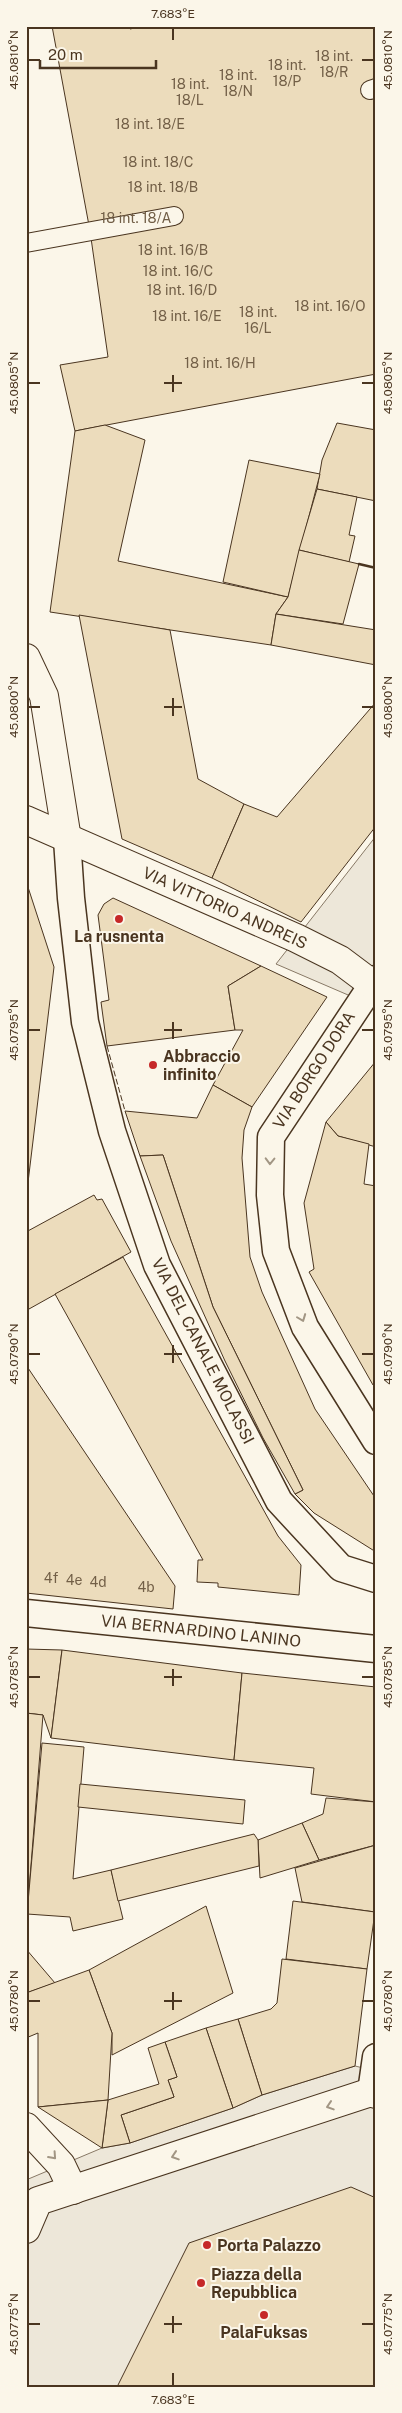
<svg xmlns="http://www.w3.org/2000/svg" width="402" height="2413" font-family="'Public Sans',sans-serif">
<rect width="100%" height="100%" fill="#fbf6e9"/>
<g fill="#ede7d9" stroke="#887966">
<path d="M376,836V1007L276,964Z"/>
<path d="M355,2066L376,2071V2387H26V2180L102,2148L130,2143L233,2108L262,2095Z"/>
</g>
<g fill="#ecdcbc" stroke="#4a3520">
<path d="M52,26H129L130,29L144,26H376V374L75,431L60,365L108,357L90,231Z"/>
<path d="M337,423L376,430V501L317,489L322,460Z"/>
<path d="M105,425L145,440L118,561L288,597L276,614L271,645L50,612L75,431Z"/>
<path d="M249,460L320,474L288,597L223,582Z"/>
<path d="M317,489L357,497L349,535L355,536L349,562L299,550Z"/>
<path d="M299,550L359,564L343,624L276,614L288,597Z"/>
<path d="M276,614L376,630V665L271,645Z"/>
<path d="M79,615L170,630L198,779L244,804L212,878L122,839Z"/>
<path d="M376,702V826L301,922L212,878L244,804L277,817Z"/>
<path d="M26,881L54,967L26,1199Z"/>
<path d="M113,898L261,966L228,986L235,1030L107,1046L101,1002L109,1000L98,915L104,904Z"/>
<path d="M261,966L327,997L252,1107L213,1085L243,1030H235L228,986Z"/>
<path d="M376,1061V1147L338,1136L326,1122Z"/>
<path d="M213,1085L252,1107L244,1130L242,1158L250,1257L262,1292L315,1409L376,1499V1552L314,1513L295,1494L303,1490L213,1307L163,1155L140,1156L125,1111L197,1118Z"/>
<path d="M326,1122L338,1136L369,1144L364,1184L376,1186V1385H373L309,1272L314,1269L304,1203Z"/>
<path d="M163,1155L213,1307L303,1490L295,1494L263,1438L225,1361L171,1241L140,1156Z"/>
<path d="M94,1195L97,1200L102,1199L131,1252L29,1309L26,1304V1232Z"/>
<path d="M123,1257L278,1536L301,1565L299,1595L218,1587V1583L197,1582L198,1560H203L55,1294Z"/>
<path d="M26,1365L175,1586L173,1609L26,1593Z"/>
<path d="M26,1649L62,1650L51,1738L43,1715L26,1713Z"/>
<path d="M62,1650L242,1673L234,1760L51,1738Z"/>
<path d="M242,1673L376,1687V1802L311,1794L314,1768L234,1760Z"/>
<path d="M26,1713L43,1715L29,1890L26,1893Z"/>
<path d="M42,1743L84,1747L73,1879L111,1870L123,1919L73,1931L70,1917L27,1914Z"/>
<path d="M80,1784L245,1800L243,1824L78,1807Z"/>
<path d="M326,1798L376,1802V1845L319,1860L302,1823L323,1814Z"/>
<path d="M302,1823L319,1860L260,1878L258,1840Z"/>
<path d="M254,1834L258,1840L259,1866L118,1901L111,1870Z"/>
<path d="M376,1845L375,1912L302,1902L295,1868Z"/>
<path d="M293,1901L375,1912L367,1969L286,1959Z"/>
<path d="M206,1906L233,1993L112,2055V2033L89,1970Z"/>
<path d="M26,1949L55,1983L26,1993Z"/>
<path d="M282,1959L367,1969L355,2066L262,2095L238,2019L271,2009L277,2003Z"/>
<path d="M89,1970L112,2033L108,2100L38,2107V2033L26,2038V1993Z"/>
<path d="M238,2019L262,2095L233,2108L206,2028Z"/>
<path d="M206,2028L233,2108L130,2143L121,2115L174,2097L168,2080L177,2077L165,2042Z"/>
<path d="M165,2042L177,2077L168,2080L174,2097L121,2115L130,2143L102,2148L108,2100L159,2084L148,2048Z"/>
<path d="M108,2100L102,2148L38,2107Z"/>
<path d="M351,2187L376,2198V2387H117L189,2243Z"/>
</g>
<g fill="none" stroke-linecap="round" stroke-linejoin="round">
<defs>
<g id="service">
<path d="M370,90L376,88"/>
<path d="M26,243L174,216"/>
</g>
<g id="pedestrian">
<path d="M67,839L71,898L85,1022L112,1131L157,1265L279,1501L341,1568L376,1579"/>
<path d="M376,979L271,1137L270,1195L276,1251L305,1327L376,1441"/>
<path d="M26,1613L376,1649"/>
<path d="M371,2092L376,2057"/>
</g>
<g id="minor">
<path d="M26,658L44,696L67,839"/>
<path d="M26,820L296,938L340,960L376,987"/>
<path d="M26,2127L61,2165L73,2190"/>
</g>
<path id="tertiary" d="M26,2229L38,2201L371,2092L376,2094"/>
</defs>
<use href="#service" stroke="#4a3520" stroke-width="20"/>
<use href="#pedestrian" stroke="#4a3520" stroke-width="29"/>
<use href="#minor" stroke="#4a3520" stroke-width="30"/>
<use href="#tertiary" stroke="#4a3520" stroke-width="30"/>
<use href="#service" stroke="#fbf6e9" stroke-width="18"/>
<use href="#pedestrian" stroke="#fbf6e9" stroke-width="26"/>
<use href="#minor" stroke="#fbf6e9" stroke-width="28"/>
<use href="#tertiary" stroke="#fbf6e9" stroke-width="28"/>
<path stroke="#4a3520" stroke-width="1" stroke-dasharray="6 2.5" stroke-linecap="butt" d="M107,1046L125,1111"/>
<path stroke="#4a3520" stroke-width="2.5" d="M359,564L376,568"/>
</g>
<defs><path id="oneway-chevron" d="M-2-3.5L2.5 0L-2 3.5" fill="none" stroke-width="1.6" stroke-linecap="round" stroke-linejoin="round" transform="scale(1.25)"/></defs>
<g stroke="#a29684">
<use href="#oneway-chevron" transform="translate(270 1161) rotate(91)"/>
<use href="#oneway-chevron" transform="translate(302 1318) rotate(69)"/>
<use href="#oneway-chevron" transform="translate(330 2106) rotate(162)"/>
<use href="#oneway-chevron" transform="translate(53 2156) rotate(48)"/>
<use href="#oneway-chevron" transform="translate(175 2156) rotate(162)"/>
</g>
<path fill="none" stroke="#4a3520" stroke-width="2" d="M173,28V40M28,60H40M362,60H374M173,375V392M28,383H40M164,383H182M362,383H374M173,698V716M28,707H40M164,707H182M362,707H374M173,1022V1039M28,1030H40M164,1030H182M362,1030H374M173,1345V1363M28,1354H40M164,1354H182M362,1354H374M173,1669V1686M28,1677H40M164,1677H182M362,1677H374M173,1992V2010M28,2001H40M164,2001H182M362,2001H374M173,2316V2333M28,2324H40M164,2324H182M362,2324H374M173,2373V2386"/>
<g fill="#c62828" stroke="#fbf6e9" stroke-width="2">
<circle cx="119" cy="919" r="5"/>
<circle cx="153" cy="1065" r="5"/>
<circle cx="207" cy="2245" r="5"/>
<circle cx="201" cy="2283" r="5"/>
<circle cx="264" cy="2315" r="5"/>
</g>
<g text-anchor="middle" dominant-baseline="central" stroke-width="4" stroke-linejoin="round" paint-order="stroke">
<g font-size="14" fill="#725f47">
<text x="334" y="56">18 int.<tspan x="334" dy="16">18/R</tspan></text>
<text x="287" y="65">18 int.<tspan x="287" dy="16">18/P</tspan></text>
<text x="238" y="75">18 int.<tspan x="238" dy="16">18/N</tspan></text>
<text x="190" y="84">18 int.<tspan x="190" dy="16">18/L</tspan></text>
<text x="150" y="124">18 int. 18/E</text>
<text x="158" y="162">18 int. 18/C</text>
<text x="163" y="187">18 int. 18/B</text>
<text x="136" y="218">18 int. 18/A</text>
<text x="173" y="250">18 int. 16/B</text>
<text x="178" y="271">18 int. 16/C</text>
<text x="182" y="290">18 int. 16/D</text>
<text x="330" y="306">18 int. 16/O</text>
<text x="258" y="312">18 int.<tspan x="258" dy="16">16/L</tspan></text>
<text x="187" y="316">18 int. 16/E</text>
<text x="220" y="363">18 int. 16/H</text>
<text x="51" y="1578">4f</text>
<text x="74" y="1580">4e</text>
<text x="98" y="1582">4d</text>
<text x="146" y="1587">4b</text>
</g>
<g font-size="16" fill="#4a3520" stroke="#fbf6e9">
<text transform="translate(225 908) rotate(24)">VIA VITTORIO ANDREIS</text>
<text transform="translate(314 1070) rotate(-57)">VIA BORGO DORA</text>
<text transform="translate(203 1351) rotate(63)">VIA DEL CANALE MOLASSI</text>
<text transform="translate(201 1631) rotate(6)">VIA BERNARDINO LANINO</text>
</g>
<g font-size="16" font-weight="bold" fill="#4a3520" stroke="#fbf6e9" text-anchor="start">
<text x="119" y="936" text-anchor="middle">La rusnenta</text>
<text x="163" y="1056">Abbraccio<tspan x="163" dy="18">infinito</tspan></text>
<text x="217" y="2245">Porta Palazzo</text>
<text x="211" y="2274">Piazza della<tspan x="211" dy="18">Repubblica</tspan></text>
<text x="264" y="2332" text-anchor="middle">PalaFuksas</text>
</g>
</g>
<rect width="402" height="2413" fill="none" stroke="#fbf6e9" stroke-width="55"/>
<path d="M40 60v8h116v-8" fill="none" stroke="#4a3520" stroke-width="2.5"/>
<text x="48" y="60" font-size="15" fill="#4a3520" stroke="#fbf6e9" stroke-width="4" paint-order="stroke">20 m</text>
<rect x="28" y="28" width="346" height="2358" fill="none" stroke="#4a3520" stroke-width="2"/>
<g font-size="12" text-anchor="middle" fill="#4a3520">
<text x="173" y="18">7.683°E</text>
<text transform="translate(14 60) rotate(-90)" y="4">45.0810°N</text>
<text transform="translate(388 60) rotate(-90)" y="4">45.0810°N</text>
<text transform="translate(14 383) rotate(-90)" y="4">45.0805°N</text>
<text transform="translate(388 383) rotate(-90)" y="4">45.0805°N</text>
<text transform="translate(14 707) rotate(-90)" y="4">45.0800°N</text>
<text transform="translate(388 707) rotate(-90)" y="4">45.0800°N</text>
<text transform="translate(14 1030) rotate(-90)" y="4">45.0795°N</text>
<text transform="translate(388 1030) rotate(-90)" y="4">45.0795°N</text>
<text transform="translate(14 1354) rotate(-90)" y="4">45.0790°N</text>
<text transform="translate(388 1354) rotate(-90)" y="4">45.0790°N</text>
<text transform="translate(14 1677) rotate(-90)" y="4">45.0785°N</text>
<text transform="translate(388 1677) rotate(-90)" y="4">45.0785°N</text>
<text transform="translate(14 2001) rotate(-90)" y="4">45.0780°N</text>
<text transform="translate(388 2001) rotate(-90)" y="4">45.0780°N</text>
<text transform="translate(14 2324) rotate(-90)" y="4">45.0775°N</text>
<text transform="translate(388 2324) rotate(-90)" y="4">45.0775°N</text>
<text x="173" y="2404">7.683°E</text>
</g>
</svg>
